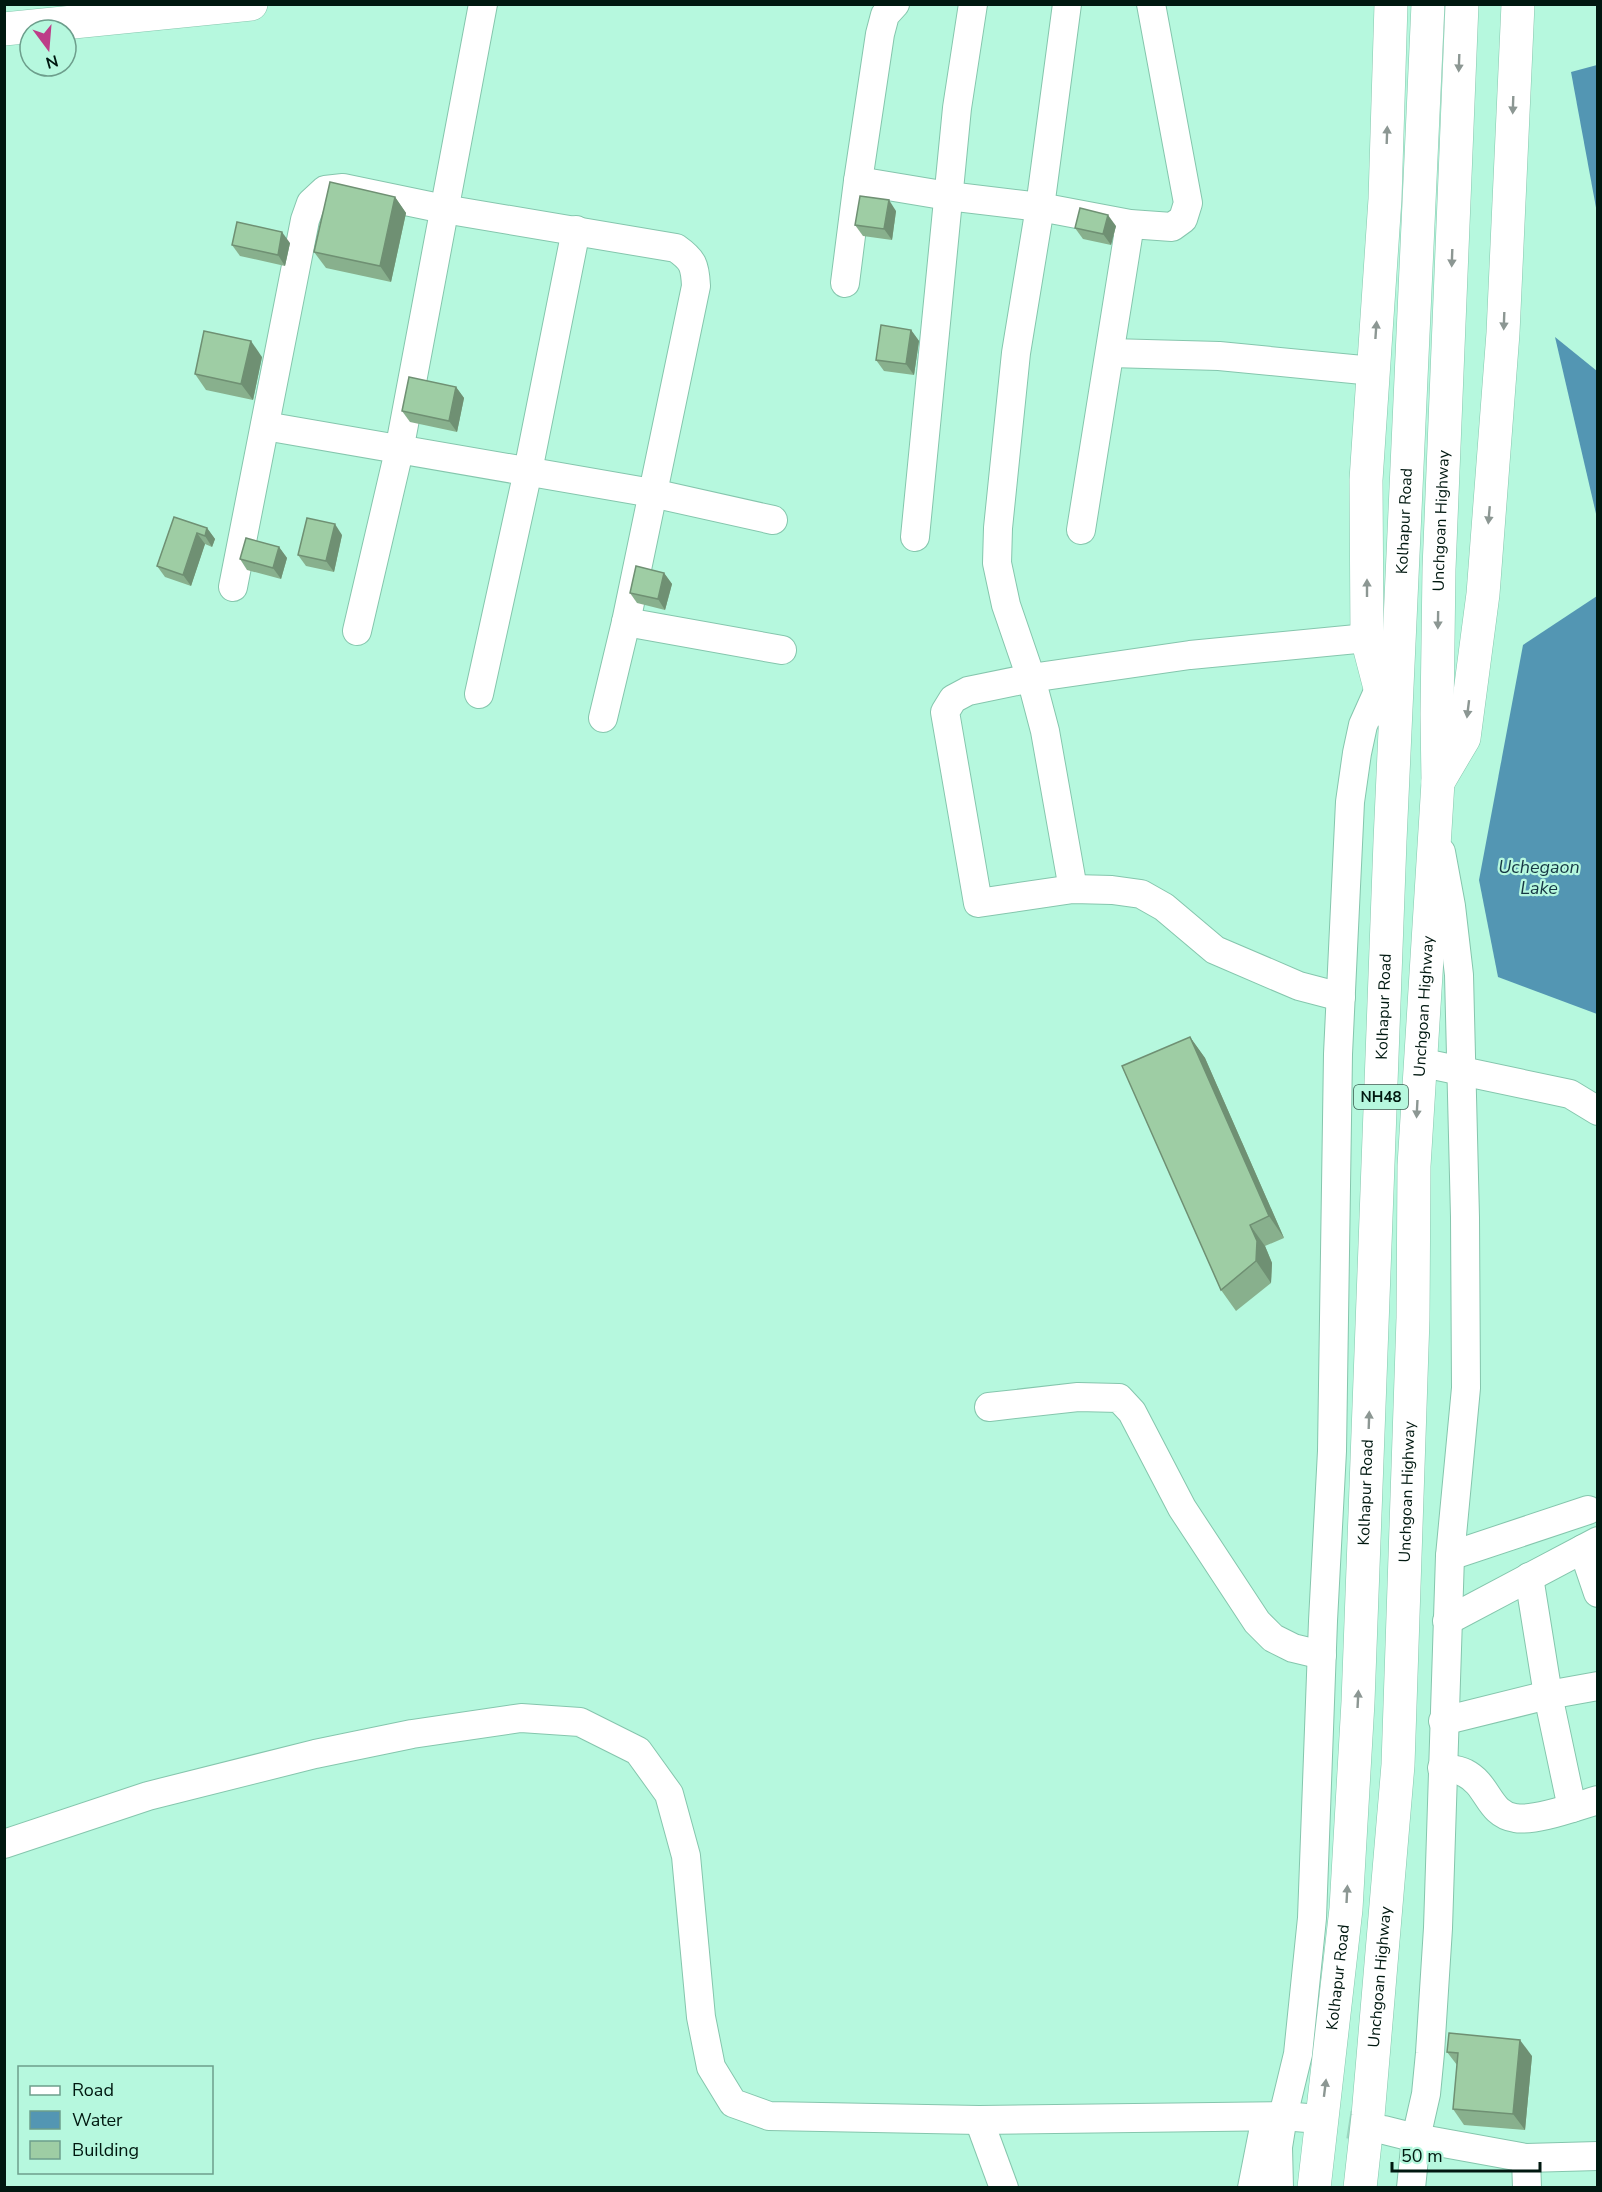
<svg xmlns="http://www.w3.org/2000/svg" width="1602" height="2192" font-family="'Nunito Sans',sans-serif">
<rect width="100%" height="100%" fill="#b6f8de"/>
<g fill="#5396b3">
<path d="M1597,65H1598L1597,213L1571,72Z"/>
<path d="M1555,337L1597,371V518Z"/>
<path d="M1597,596V1014L1498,977L1479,880L1523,645Z"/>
</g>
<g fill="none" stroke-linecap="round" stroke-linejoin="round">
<path stroke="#9bd6bf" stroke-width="28" stroke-dasharray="28 14" stroke-linecap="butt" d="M1307,2118L1384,2130"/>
<defs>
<g id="minor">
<path d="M1067,4L1040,207L1016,353L998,528L997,563L1006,605L1031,678L1045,731L1073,889"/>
<path d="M858,181L948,196L1040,207L1130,224L1172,227L1183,219L1188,203L1151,4"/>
<path d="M845,283L858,181L880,34L885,15L895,4"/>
<path d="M1110,353L1219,356L1373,371"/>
<path d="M265,426L652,493L773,520"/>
<path d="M1081,530L1130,224"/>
<path d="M915,537L957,108L973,4"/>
<path d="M233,587L305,220L311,203L325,190L343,188L444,209L676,248C693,260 695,265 696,286L626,622L603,718"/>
<path d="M626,622L782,650"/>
<path d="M357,631L399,451L483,4"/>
<path d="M479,694L528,471L576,230"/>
<path d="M1341,997L1299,986L1215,950L1164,907L1141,894L1112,890L1073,889L978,903L945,712L953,699L968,691L1031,678L1190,655L1367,638"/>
<path d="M1419,1062L1570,1094L1598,1111"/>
<path d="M989,1407L1078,1397L1119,1398L1132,1412L1182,1508L1257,1622L1273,1638L1293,1648L1322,1655"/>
<path d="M1583,1549L1598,1593"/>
<path d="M1450,1556L1588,1510"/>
<path d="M1529,1577L1548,1695L1572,1808"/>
<path d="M1447,1621L1598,1541"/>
<path d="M1443,1721L1548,1695L1598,1686"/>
<path d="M1442,1768C1449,1769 1458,1769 1465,1773C1489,1785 1488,1814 1515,1818C1535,1822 1577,1806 1598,1800"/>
<path d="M4,1844L148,1796L315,1754L412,1734L521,1718L580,1722L638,1751L669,1794L686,1856L701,2017L711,2067L733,2103L769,2116L979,2120L1283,2116L1307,2118"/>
<path d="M979,2120L1004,2188"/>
<path d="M1384,2130L1416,2138L1526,2158L1598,2156"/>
<path d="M1526,2158L1527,2188"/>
<path d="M1252,2188L1266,2117"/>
<path d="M1279,2188L1278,2147L1283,2116L1298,2054L1312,1918L1323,1621L1332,1451L1338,1054L1350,802L1357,753L1363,725L1380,687"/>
<path d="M1411,2188L1416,2138L1426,2094L1430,2053L1438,1928L1450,1556L1466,1388L1465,1217L1459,975L1451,906L1441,852"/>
</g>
<path id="major" d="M4,29L251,4"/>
<g id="highway">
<path d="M1386,711L1367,638L1366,480L1385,199L1391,4"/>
<path d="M1438,782L1464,738L1483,594L1503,333L1518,4"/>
<path id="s1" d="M1314,2188L1346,1909L1358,1702L1390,841L1428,4"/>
<path id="s2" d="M1360,2188L1368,2116L1398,1765L1413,1318L1414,1166L1438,782L1437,714L1439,569L1462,4"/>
</g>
</defs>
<use href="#minor" stroke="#85c6ad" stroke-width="30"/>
<use href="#major" stroke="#85c6ad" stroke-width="34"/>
<use href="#highway" stroke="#85c6ad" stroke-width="34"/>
<use href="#minor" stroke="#fff" stroke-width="28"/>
<use href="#major" stroke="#fff" stroke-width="33"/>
<use href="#highway" stroke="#fff" stroke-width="33"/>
</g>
<g fill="#88b08d">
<path d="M1076,4H1096V5L1077,6Z"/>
<path d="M395,197L406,213L391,282L326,268L314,252Z"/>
<path d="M896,211L892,240L863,236L855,225Z"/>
<path d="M1116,226L1111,245L1083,239L1075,228Z"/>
<path d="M290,243L285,266L240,256L232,245Z"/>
<path d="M911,330L919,341L914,375L884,371L876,360Z"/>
<path d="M262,357L253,400L206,390L195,374Z"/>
<path d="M456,387L464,398L457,432L410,422L402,411Z"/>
<path d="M174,517L207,528L215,539L212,547L205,544L191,586L165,577L157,566Z"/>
<path d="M342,535L334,572L306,566L298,555Z"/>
<path d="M279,547L287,558L281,579L247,570L240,559Z"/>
<path d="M664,573L672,584L665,610L637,603L630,593Z"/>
<path d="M1190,1037L1205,1058L1284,1238L1265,1246L1272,1263L1271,1283L1236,1311L1221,1290Z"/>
<path d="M1447,2052L1532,2056L1525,2130L1464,2125L1453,2109L1457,2065Z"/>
</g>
<g fill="#6f9073">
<path d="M395,197L406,213L391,282L380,266Z"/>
<path d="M889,200L896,211L892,240L884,229Z"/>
<path d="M1108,215L1116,226L1111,245L1103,234Z"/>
<path d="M282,232L290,243L285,266L278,255Z"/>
<path d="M911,330L919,341L914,375L906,364Z"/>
<path d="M251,341L262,357L253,400L241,384Z"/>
<path d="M456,387L464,398L457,432L449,421Z"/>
<path d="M335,524L342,535L334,572L326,561Z"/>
<path d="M207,528L215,539L212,547L205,536Z"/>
<path d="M197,533L205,544L191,586L183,575Z"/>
<path d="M279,547L287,558L281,579L273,568Z"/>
<path d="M664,573L672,584L665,610L658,599Z"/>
<path d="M1190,1037L1205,1058L1284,1238L1269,1216Z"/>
<path d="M1250,1225L1265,1246L1272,1263L1271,1283L1256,1261Z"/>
<path d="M1520,2040L1532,2056L1525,2130L1513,2114Z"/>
</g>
<g fill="#9ecda4" stroke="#6f9073" stroke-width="1.5">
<path d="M330,182L395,197L380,266L314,252Z"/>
<path d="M860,196L889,200L884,229L855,225Z"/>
<path d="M1080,208L1108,215L1103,234L1075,228Z"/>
<path d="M237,222L282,232L278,255L232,245Z"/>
<path d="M881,325L911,330L906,364L876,360Z"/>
<path d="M204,331L251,341L241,384L195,374Z"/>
<path d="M409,377L456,387L449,421L402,411Z"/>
<path d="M174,517L207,528L205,536L197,533L183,575L157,566Z"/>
<path d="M307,518L335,524L326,561L298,555Z"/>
<path d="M246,538L279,547L273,568L240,559Z"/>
<path d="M636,566L664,573L658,599L630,593Z"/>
<path d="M1190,1037L1269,1216L1250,1225L1257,1241L1256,1261L1221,1290L1122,1066Z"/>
<path d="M1449,2033L1520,2040L1513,2114L1453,2109L1458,2053L1447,2052Z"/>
</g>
<defs><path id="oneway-solid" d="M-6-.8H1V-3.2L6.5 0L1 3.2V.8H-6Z" transform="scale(1.5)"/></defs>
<g fill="#8c9793">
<use href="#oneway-solid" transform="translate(1459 63) rotate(92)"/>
<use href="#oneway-solid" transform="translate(1513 105) rotate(92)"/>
<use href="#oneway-solid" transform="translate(1387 135) rotate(-88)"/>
<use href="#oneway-solid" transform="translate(1452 258) rotate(92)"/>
<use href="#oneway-solid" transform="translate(1504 321) rotate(92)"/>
<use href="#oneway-solid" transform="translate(1376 330) rotate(-86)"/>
<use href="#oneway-solid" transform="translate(1489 515) rotate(95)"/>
<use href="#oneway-solid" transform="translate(1367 588) rotate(-90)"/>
<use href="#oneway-solid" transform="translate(1438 620) rotate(91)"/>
<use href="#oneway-solid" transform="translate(1468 709) rotate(97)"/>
<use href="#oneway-solid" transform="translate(1417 1109) rotate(93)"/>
<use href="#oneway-solid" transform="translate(1369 1420) rotate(-88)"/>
<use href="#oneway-solid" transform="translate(1358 1699) rotate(-87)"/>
<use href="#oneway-solid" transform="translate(1347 1894) rotate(-87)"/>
<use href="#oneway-solid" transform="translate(1325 2088) rotate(-83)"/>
</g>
<g text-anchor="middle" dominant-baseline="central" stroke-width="4.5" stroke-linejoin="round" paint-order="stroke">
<rect fill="#b6f8de" stroke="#375b4e" stroke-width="1.5" x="1354" y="1085" width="54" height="24" rx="4.5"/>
<g font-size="15" font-weight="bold" fill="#001810">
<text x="1381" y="1097">NH48</text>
</g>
<g font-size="16" fill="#001810" stroke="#b6f8de">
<text stroke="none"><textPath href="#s1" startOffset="1670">Kolhapur Road</textPath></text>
<text stroke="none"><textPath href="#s2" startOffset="1670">Unchgoan Highway</textPath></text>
<text stroke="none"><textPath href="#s1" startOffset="1184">Kolhapur Road</textPath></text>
<text stroke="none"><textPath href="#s2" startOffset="1184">Unchgoan Highway</textPath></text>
<text stroke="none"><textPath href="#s2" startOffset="698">Unchgoan Highway</textPath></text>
<text stroke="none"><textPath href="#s1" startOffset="698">Kolhapur Road</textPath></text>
<text stroke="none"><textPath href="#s2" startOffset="212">Unchgoan Highway</textPath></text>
<text stroke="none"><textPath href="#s1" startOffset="212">Kolhapur Road</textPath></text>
</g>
<g font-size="18" font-style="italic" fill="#163644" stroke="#b6f8de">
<text x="1539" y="867">Uchegaon<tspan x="1539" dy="21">Lake</tspan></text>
</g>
</g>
<rect width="1602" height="2192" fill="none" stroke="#001810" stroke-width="12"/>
<rect x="18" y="2066" width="195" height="108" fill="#b6f8de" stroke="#6d9e8c" stroke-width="1.5"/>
<rect x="30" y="2086" width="30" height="9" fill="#ffffff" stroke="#6d9e8c" stroke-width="1.5"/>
<text x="72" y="2096" font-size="18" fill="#001810">Road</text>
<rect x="30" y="2111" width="30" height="18" fill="#5396b3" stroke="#6d9e8c" stroke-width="1.5"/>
<text x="72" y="2126" font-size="18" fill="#001810">Water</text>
<rect x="30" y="2141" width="30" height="18" fill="#9ecda4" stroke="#6d9e8c" stroke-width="1.5"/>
<text x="72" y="2156" font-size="18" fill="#001810">Building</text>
<g transform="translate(48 48) rotate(164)"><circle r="28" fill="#b6f8de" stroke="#6d9e8c" stroke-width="1.5"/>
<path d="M0-4.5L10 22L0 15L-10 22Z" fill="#bd3d88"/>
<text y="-9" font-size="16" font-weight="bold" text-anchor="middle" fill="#001810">N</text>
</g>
<path d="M1392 2162v9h148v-9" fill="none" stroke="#001810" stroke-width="3"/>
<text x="1401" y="2162" font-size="18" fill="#001810" stroke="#b6f8de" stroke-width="4.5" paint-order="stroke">50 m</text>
</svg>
